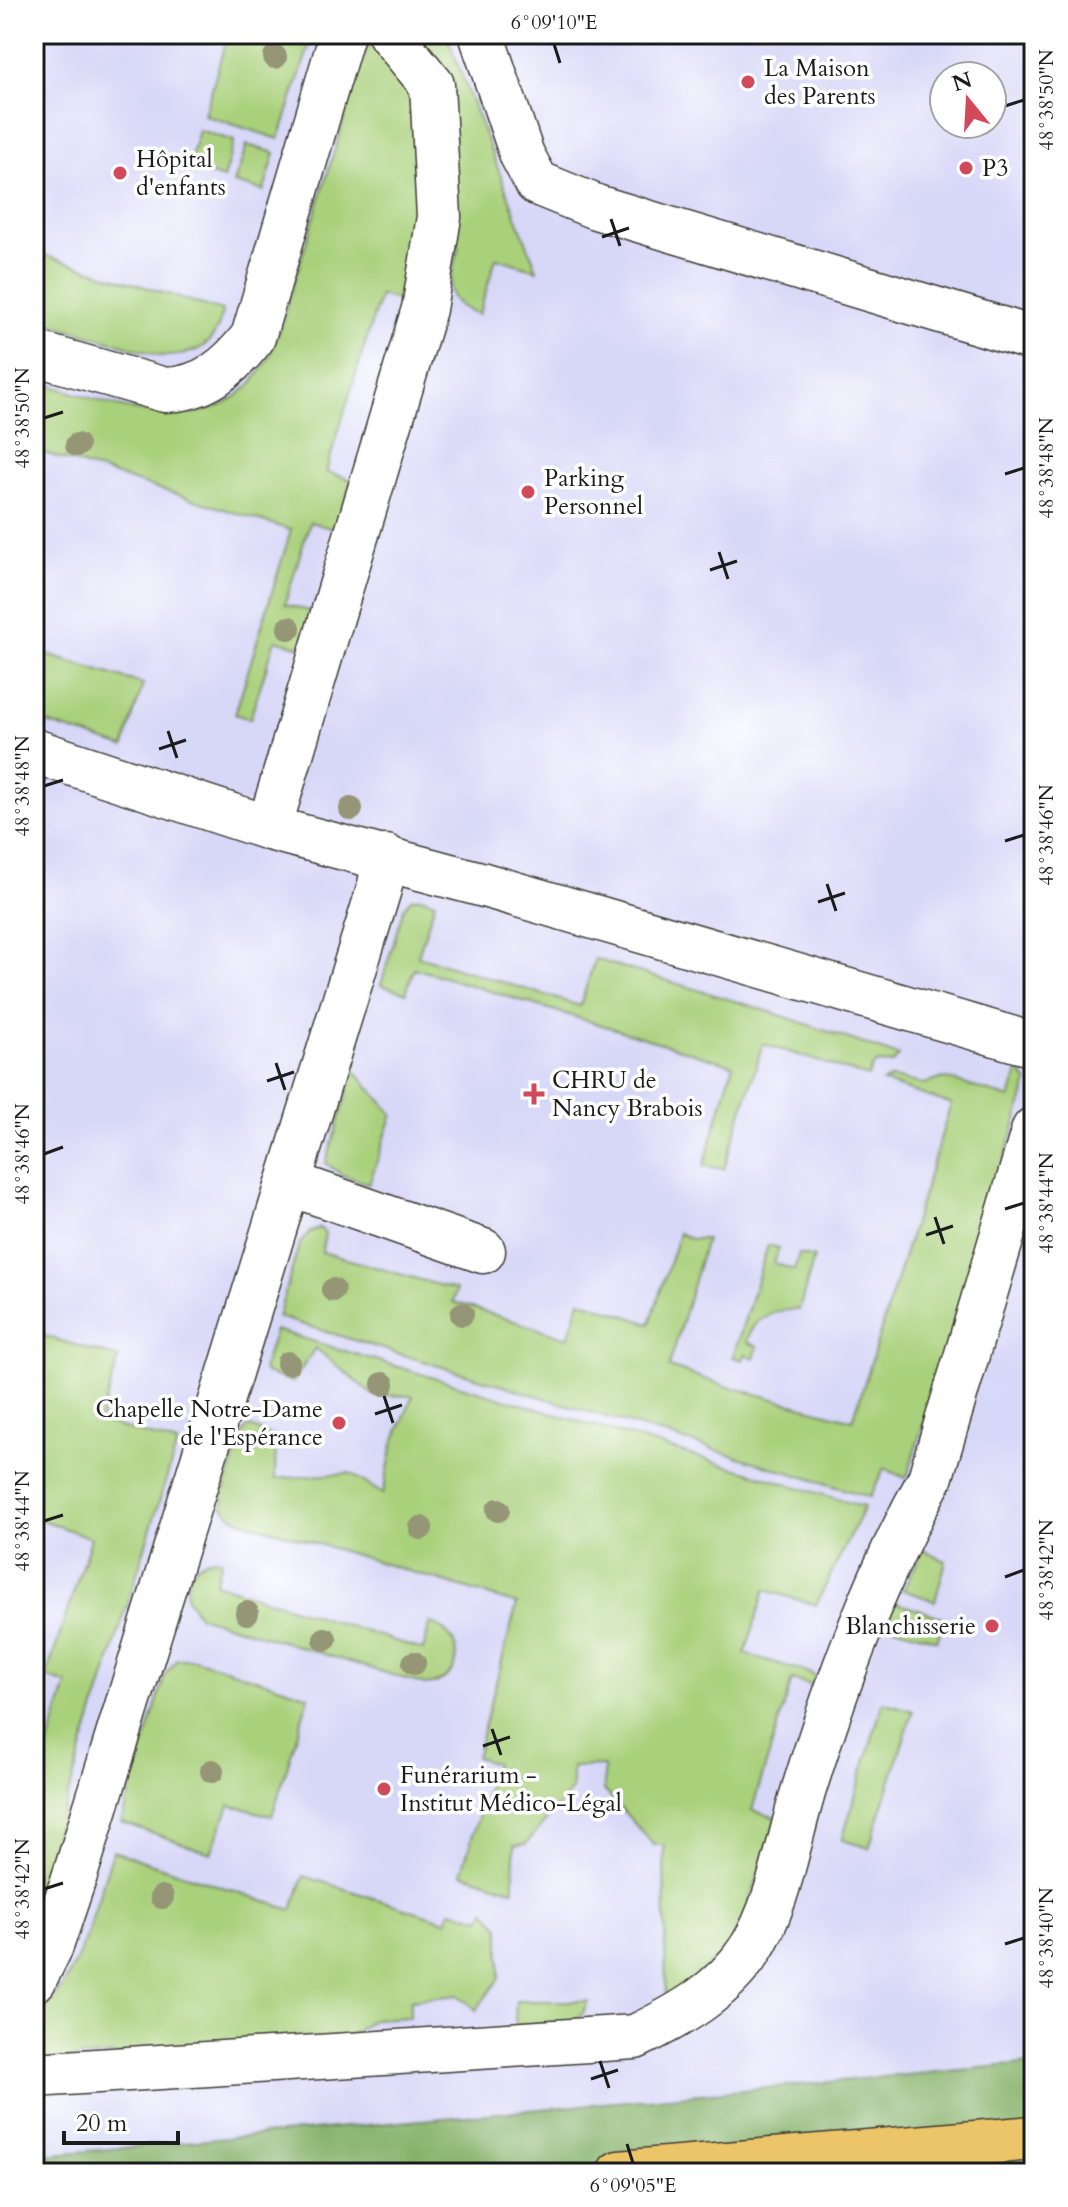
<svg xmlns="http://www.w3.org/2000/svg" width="1068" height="2207" font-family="Cardo,serif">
<rect width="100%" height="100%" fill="#fff"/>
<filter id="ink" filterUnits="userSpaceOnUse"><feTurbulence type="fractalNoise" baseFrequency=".0125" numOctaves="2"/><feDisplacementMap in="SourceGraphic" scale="16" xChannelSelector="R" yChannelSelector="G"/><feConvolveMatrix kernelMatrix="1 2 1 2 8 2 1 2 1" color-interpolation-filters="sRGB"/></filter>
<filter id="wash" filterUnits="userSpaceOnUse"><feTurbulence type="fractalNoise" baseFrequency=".006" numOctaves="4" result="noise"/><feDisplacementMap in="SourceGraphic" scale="32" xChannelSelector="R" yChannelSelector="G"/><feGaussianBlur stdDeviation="1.8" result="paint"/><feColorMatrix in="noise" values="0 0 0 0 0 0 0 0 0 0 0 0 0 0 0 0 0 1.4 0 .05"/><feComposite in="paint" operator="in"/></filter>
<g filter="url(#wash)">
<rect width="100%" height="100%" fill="#edb"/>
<path fill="#d7d7f8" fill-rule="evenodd" d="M34,34H1034V2063L34,2156ZM944,76H992V124H944Z"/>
<g fill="#a9d07a" stroke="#62764b" stroke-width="2">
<path d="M228,34H313L279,139L204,115Z"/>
<path d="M420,34H446L537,270L496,258L479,314C438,303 451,277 459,246L428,235L406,303L380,295L326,472L352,480L337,530L310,522L285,604L312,612L301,647L275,640L250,719L235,714L291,530L34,450V380C110,403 215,453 267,361C273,349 277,334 282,321L367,45L394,52L411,63Z"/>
<path d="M199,130L234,141L223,179L188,167Z"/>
<path d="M247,145L275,153L264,191L234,183Z"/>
<path d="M34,252L222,311C217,346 195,356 161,356L34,319Z"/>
<path d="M34,651L143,684L124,747L34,719Z"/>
<path d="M421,897L435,902L418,956L580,1006L595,959L768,1011L899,1056L892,1064C876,1062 873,1062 868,1077L763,1044L724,1169L704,1166L733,1065L414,968L406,993L381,985L404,907L411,899Z"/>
<path d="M1019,1069L1028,1083L908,1474L905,1478L884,1468L870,1497L278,1317L299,1245L309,1232L320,1228L325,1233L322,1252L456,1290L453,1302L568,1338L580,1300L650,1324L679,1233L691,1239H706L669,1367L726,1386L853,1420L951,1104L883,1082L892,1078L924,1084L944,1078L1010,1098Z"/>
<path d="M354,1070L393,1114L369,1184L342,1175L326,1163Z"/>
<path d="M768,1245L779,1248L774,1263L794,1270L799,1254L814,1258L799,1310C776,1308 751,1318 747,1342L758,1346L754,1358L745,1354L743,1360L733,1357Z"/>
<path d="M275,1330L864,1507L816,1605L765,1590L745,1654L810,1673L815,1676L816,1687L792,1680L752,1810L777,1818L746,1914L724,1951L666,2004L664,1845H654L604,1790V1766L572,1767V1790L526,1844L514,1845V1890L461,1873L495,1763L476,1757L517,1604L233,1518L223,1507V1493L242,1436L247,1428L251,1427L276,1438L275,1479L350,1473L383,1494L393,1444L413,1396L373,1395L315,1348L293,1382L265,1373L263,1368Z"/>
<path d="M34,1333L119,1358L100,1421L177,1444L34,1905V1786H36L67,1684L46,1677L91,1538L34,1517Z"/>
<path d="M923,1550L946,1561L935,1601L903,1590Z"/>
<path d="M212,1558L222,1560L215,1583L423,1650L430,1623C468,1636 465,1681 425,1685L199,1616L187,1599C185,1580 192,1563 212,1558Z"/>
<path d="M896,1603L945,1618L937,1640L889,1625V1618Z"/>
<path d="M177,1659H195L309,1696L272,1816L229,1805L211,1853L121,1822L165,1675Z"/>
<path d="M883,1702L913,1711L869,1848L842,1840Z"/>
<path d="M113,1851L292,1910L304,1876L446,1921L450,1911L482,1918L485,1910L500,1927V1978L476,2010L458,1995L410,2000V2017L374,2019L346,2038L34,2061V2025L62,1987L76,1962L86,1938Z"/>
<path d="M516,2001H588L582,2015L575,2021L515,2026Z"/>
</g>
<path fill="#86b26a" stroke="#516743" stroke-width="2" d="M1034,2063V2173H34V2156Z"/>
</g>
<g filter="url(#ink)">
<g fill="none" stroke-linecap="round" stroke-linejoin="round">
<defs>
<g id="minor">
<path d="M481,34L522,155L537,183L596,207L1034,339"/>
<path d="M34,353L165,390C204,389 230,367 253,337L342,34"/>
<path d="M34,751L269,828L484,885L1034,1045"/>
<path d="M269,828L424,309L439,217L432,85L390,34"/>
<path d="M289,1183L483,1251"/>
<path d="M34,1980L51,1946L75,1875L379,889L386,857"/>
<path d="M34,2075L635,2037C679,2016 722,1992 750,1950C778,1908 789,1838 804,1789C838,1680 875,1579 930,1479L1034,1129"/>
</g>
<path id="highway" d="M619,2173L1034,2138"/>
</defs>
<use href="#minor" stroke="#3c3934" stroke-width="47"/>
<use href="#highway" stroke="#3c3934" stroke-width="47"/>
<use href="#minor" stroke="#fff" stroke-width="44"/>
<use href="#highway" stroke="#ecc569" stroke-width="44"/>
</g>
<g fill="#959676">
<circle cx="275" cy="57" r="12"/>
<circle cx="77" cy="445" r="12"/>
<circle cx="289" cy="628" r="12"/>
<circle cx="351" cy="809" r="12"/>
<circle cx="333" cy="1290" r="12"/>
<circle cx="462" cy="1314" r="12"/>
<circle cx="288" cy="1363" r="12"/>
<circle cx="383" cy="1384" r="12"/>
<circle cx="498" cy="1510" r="12"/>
<circle cx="421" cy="1528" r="12"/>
<circle cx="247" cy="1613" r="12"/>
<circle cx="325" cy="1639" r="12"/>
<circle cx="414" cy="1663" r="12"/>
<circle cx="212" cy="1771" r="12"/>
<circle cx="162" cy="1897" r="12"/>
</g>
</g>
<path fill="none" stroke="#1c1c1c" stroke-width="3" d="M554,44L560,63M1005,106L1024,100M611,219L620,246M602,237L629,228M44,418L63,412M1005,474L1024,468M719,552L728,579M710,570L737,561M168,731L177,758M159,749L186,740M44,786L63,780M1005,841L1024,835M827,884L836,911M818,902L845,893M276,1063L285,1090M267,1081L294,1072M44,1154L63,1147M1005,1209L1024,1203M935,1217L944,1244M926,1235L953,1226M384,1396L393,1423M375,1414L402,1405M44,1521L63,1515M1005,1577L1024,1570M492,1729L501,1755M483,1746L510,1737M44,1889L63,1883M1005,1944L1024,1938M600,2061L609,2088M591,2079L618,2070M627,2144L633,2163"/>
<g fill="#d1495b" stroke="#fff" stroke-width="3">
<circle cx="748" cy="82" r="8"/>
<circle cx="966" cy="168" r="8"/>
<circle cx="120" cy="173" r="8"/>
<circle cx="528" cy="492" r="8"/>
<path d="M530 1082h8v8h8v8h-8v8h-8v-8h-8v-8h8z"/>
<circle cx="339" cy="1423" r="8"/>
<circle cx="992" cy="1626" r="8"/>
<circle cx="384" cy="1789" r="8"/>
</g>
<g text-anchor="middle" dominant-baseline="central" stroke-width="7" stroke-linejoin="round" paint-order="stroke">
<g font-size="24" fill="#1c1c1c" stroke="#fff" text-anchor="start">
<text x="764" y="68">La Maison<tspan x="764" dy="28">des Parents</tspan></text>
<text x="136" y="159">Hôpital<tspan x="136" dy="28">d'enfants</tspan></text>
<text x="982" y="168">P3</text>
<text x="544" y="478">Parking<tspan x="544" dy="28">Personnel</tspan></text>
<text x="552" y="1080">CHRU de<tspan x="552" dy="28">Nancy Brabois</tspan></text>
<text x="323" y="1409" text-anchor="end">Chapelle Notre-Dame<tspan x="323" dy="28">de l'Espérance</tspan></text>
<text x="976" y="1626" text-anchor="end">Blanchisserie</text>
<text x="400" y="1775">Funérarium -<tspan x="400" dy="28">Institut Médico-Légal</tspan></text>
</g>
</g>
<rect width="1068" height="2207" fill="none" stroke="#fff" stroke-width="88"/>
<g transform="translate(968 100) rotate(342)"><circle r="38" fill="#ffffff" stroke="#a4a4a4" stroke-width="2"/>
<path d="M0-6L14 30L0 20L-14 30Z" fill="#d1495b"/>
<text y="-12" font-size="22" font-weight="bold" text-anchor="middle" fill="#1c1c1c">N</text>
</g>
<path d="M64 2131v12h114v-12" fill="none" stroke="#1c1c1c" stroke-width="4"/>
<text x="76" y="2131" font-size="24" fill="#1c1c1c" stroke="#ffffff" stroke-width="6" paint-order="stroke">20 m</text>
<rect x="44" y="44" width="980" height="2119" fill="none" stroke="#1c1c1c" stroke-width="3"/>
<g font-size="20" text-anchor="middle" fill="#1c1c1c">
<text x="554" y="29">6°09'10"E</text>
<text transform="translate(1046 100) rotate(-90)" y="7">48°38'50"N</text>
<text transform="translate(22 418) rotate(-90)" y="7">48°38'50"N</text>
<text transform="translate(1046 468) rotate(-90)" y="7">48°38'48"N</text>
<text transform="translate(22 786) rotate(-90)" y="7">48°38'48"N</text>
<text transform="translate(1046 835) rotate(-90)" y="7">48°38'46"N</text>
<text transform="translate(22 1154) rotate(-90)" y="7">48°38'46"N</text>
<text transform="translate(1046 1203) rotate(-90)" y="7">48°38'44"N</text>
<text transform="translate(22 1521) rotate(-90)" y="7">48°38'44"N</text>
<text transform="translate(1046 1570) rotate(-90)" y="7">48°38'42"N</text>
<text transform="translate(22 1889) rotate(-90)" y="7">48°38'42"N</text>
<text transform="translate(1046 1938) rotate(-90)" y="7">48°38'40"N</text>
<text x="633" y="2192">6°09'05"E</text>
</g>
</svg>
